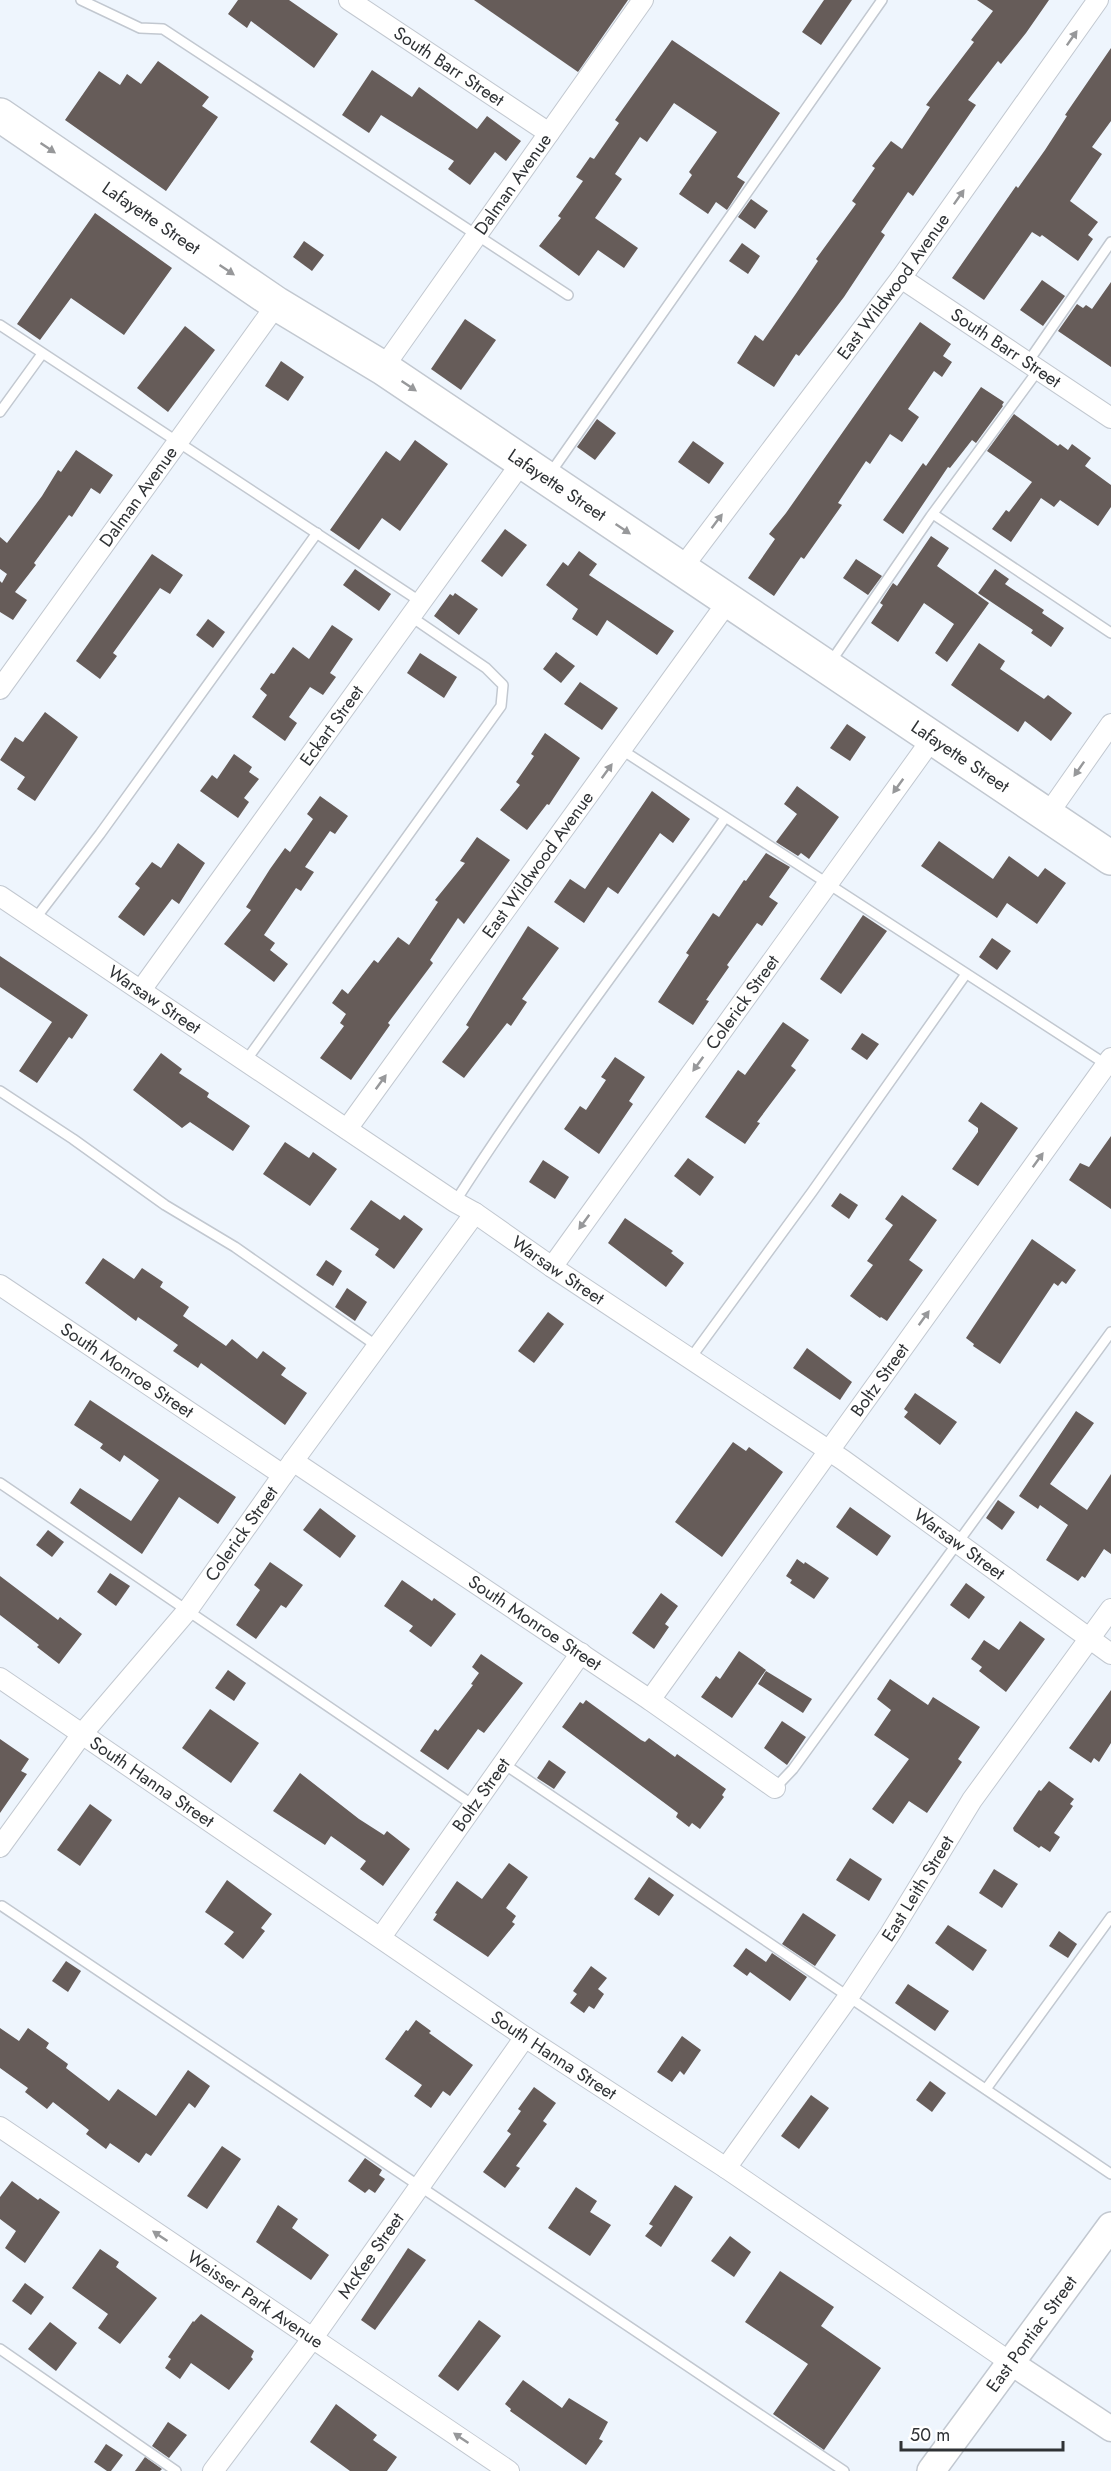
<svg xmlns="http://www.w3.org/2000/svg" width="1111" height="2471" font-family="Jost,sans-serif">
<rect width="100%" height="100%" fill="#eef5fd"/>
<g fill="#665c59">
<path d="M238,0H289L338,34L314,68L251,21L247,28L228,14Z"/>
<path d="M474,0H628L578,72Z"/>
<path d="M824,0H852L821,45L802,32Z"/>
<path d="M977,0H1049L1026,33L1001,64L998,61L968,100L976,105L913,196L908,192L881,232L885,235L844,297L799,356L796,354L774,387L737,363L755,335L763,341L795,295L818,261L816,259L856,204L852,201L875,168L872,166L891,141L902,149L930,107L926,105L974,42L971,40L993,11Z"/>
<path d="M672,40L780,113L737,177L745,182L727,210L716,202L708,214L679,194L692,175L689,172L717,132L674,103L647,142L640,137L615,174L622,179L595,218L638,248L624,268L598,250L579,276L539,246L561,218L558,216L583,181L576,177L590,157L594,159L619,123L615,120Z"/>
<path d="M1111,48V121L1092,147L1102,154L1070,201L1098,222L1088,235L1093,239L1078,261L1042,235L1040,237L1032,232L984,300L952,278L1016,186L1018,188L1045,150L1067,116L1065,115Z"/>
<path d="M158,61L209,97L202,106L218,117L166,191L65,120L99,71L120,85L127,74L141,84Z"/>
<path d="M372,70L412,97L419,87L477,129L487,116L521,141L506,161L495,152L470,185L448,169L454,161L381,115L369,133L342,115Z"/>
<path d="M751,199L768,211L755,229L738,217Z"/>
<path d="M95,213L172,268L124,335L71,298L40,340L17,324Z"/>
<path d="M304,241L324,255L312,271L293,257Z"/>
<path d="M742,243L760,256L748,274L729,261Z"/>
<path d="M1042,280L1065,296L1043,326L1020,310Z"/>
<path d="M1111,282V367L1058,331L1077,304L1083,308L1086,305L1092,309Z"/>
<path d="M465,319L496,340L461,390L431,369Z"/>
<path d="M920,322L951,344L943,356L952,362L942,377L934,371L908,409L919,417L902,442L890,434L870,464L866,461L838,503L842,505L804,559L801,557L774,596L748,578L775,539L769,534L786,513Z"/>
<path d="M185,326L215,350L168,412L137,388Z"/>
<path d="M281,361L304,377L288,401L265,386Z"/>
<path d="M981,387L1004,402L1002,405L1003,406L976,443L972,440L950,468L948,467L903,534L883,520L923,463L926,466Z"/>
<path d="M1014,414L1058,446L1060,444L1068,450L1072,444L1091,458L1085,466L1111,485V507L1098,526L1060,500L1054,507L1041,498L1011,542L992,529L1006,510L1009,512L1032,482L987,451Z"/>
<path d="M597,419L616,433L595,460L577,447Z"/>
<path d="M415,440L448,464L400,531L382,518L359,550L330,530L386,451L400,461Z"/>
<path d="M693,441L724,463L709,484L678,462Z"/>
<path d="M76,450L113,475L100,494L91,488L72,517L69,515L34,563L36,565L15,592L27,600L13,620L0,612V581L2,583L7,574L0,569V537L7,543L42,496L58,470L61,472Z"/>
<path d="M505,529L527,545L502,577L481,561Z"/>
<path d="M931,536L949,548L937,566L989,603L947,662L935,653L954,624L924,603L898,642L871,623L883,605L880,603L893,583L897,586Z"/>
<path d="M579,551L597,564L589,575L674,631L657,655L607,620L597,636L572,619L578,609L546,585L563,562L568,566Z"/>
<path d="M152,554L183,575L170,594L160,588L113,653L117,656L100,679L76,661Z"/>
<path d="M856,559L882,576L868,595L843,578Z"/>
<path d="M355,569L391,594L379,611L343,585Z"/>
<path d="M995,569L1009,579L1005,584L1044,610L1042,613L1064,628L1051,647L1031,633L1033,630L978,593Z"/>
<path d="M455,593L478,609L459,635L434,616L450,594L453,596Z"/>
<path d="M208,619L225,632L213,648L196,635Z"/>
<path d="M332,625L353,639L330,673L336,677L323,695L310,687L289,717L297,723L285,741L252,717L267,695L260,689L271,673L274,674L293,647L309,659Z"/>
<path d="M979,643L1005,661L1000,669L1044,699L1048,695L1072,713L1051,741L1025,721L1018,732L951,685Z"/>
<path d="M556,652L575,666L561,683L543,669Z"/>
<path d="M420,653L457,677L444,698L407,673Z"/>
<path d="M580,682L618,708L602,730L564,704Z"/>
<path d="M45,712L78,737L35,801L17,789L25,777L0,760L15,737L23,742Z"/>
<path d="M847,724L866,737L850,761L830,748Z"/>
<path d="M545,733L580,758L549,805L547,804L527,830L500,810L520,785L516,782L534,756L531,754Z"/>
<path d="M234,754L252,767L249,772L259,779L244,798L249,802L238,818L200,791L212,775L217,779Z"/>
<path d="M797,786L839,817L809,859L801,853L798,856L776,842L797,814L784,804Z"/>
<path d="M652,791L690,819L673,843L660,833L618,894L608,887L584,923L554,902L570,879L585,889Z"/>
<path d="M320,796L348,816L335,834L330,831L305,867L314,872L301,891L296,888L264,935L275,943L270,950L288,964L274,982L224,944L251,910L246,907L270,869L285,848L290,852L313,819L307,814Z"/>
<path d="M477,837L510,860L464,924L458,918L430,960L433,963L388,1023L390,1025L351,1080L320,1058L344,1026L340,1023L346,1014L332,1003L342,989L348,994L374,960L378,963L398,937L409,945L438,902L435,900L465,863L460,861Z"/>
<path d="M939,841L993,879L1009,856L1038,877L1045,868L1066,883L1037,924L1007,903L997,918L921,866Z"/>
<path d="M178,843L205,863L179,904L172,899L144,936L118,917L140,888L135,884L152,862L161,868Z"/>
<path d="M766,853L790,867L769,897L778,903L762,926L757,923L727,965L729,967L706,1000L709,1001L693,1025L658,1002L689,955L686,953L713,913L719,917L744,880L746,881Z"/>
<path d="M863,915L887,931L841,994L820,979Z"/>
<path d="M528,926L559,948L522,999L527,1002L511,1026L507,1023L464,1078L442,1062L469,1027L466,1025Z"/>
<path d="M992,938L1011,951L997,970L979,957Z"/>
<path d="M0,956L88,1015L72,1039L69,1037L37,1083L19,1071L52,1022L0,987Z"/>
<path d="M783,1022L809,1040L791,1066L796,1070L757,1122L760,1123L745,1144L705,1117L738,1070L745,1075Z"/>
<path d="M862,1033L879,1044L867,1060L851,1049Z"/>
<path d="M161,1053L182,1069L179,1073L209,1093L207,1097L250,1126L233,1151L190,1122L182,1128L133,1090Z"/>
<path d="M615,1057L645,1077L629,1101L633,1104L599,1154L564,1129L580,1106L586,1110L606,1080L601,1077Z"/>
<path d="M981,1102L1018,1128L978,1186L952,1169L978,1132V1128L968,1121Z"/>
<path d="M1111,1136V1209L1069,1180L1080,1163L1089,1167Z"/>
<path d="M285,1142L309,1158L313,1152L337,1169L310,1206L263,1174Z"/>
<path d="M688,1158L714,1177L700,1196L674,1176Z"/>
<path d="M543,1160L569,1177L555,1199L529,1182Z"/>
<path d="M840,1193L858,1205L849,1219L831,1206Z"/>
<path d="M902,1195L937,1220L909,1260L923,1270L887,1321L881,1317L880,1318L850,1296L873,1265L867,1261L893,1225L885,1219Z"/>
<path d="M371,1200L400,1220L404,1215L423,1229L394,1269L375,1255L379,1249L350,1229Z"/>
<path d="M625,1218L673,1251L671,1253L684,1263L666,1287L608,1243Z"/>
<path d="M1032,1239L1076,1270L1066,1284L1062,1281L1058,1286L1054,1283L1000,1364L973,1346L974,1344L966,1338Z"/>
<path d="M103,1258L134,1279L142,1268L163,1282L160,1287L189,1307L183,1316L226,1346L232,1339L257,1359L263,1351L286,1368L281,1375L307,1393L285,1425L201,1363L198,1368L173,1351L178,1345L138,1317L136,1321L85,1283Z"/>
<path d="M326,1260L342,1271L333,1286L316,1275Z"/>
<path d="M347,1288L367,1302L355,1321L335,1307Z"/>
<path d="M548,1312L564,1324L534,1363L518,1351Z"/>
<path d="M807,1348L852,1382L840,1400L793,1368Z"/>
<path d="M915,1393L957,1422L940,1445L904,1417L908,1412L904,1409Z"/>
<path d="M90,1400L236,1497L218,1524L179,1497L142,1554L70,1503L80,1488L131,1521L159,1480L124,1455L120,1462L100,1448L103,1444L74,1425Z"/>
<path d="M1076,1411L1094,1423L1050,1484L1087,1510L1111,1474V1554L1104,1549L1085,1578L1082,1576L1078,1581L1046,1560L1068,1525L1040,1505L1038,1509L1019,1496Z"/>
<path d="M733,1442L746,1451L749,1447L783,1472L722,1557L675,1522Z"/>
<path d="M998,1500L1015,1512L1002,1530L986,1518Z"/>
<path d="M850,1507L891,1536L877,1556L836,1527Z"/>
<path d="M320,1508L356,1536L340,1558L303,1530Z"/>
<path d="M48,1530L64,1542L52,1557L36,1545Z"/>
<path d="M797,1559L804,1564L805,1562L829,1578L814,1599L790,1583L792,1580L786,1576Z"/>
<path d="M270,1562L303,1585L286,1608L281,1605L256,1639L236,1625L260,1590L254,1585Z"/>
<path d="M110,1573L130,1586L116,1606L97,1592Z"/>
<path d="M0,1576L58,1620L60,1617L82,1634L59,1664L37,1647L39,1645L0,1615Z"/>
<path d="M402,1580L432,1601L434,1598L456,1614L431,1647L409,1631L413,1626L384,1606Z"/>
<path d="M966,1583L985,1597L969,1619L950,1605Z"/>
<path d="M661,1593L678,1606L665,1624L669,1627L654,1649L632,1633Z"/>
<path d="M1020,1621L1045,1639L1006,1692L979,1671L982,1667L971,1659L984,1640L999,1650Z"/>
<path d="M739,1651L766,1670L732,1718L701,1697L716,1676L720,1679Z"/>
<path d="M481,1654L523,1683L484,1733L478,1729L448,1770L420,1751L435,1729L438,1731L473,1685L471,1684L479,1673L472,1667Z"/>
<path d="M228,1670L246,1683L234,1701L215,1688Z"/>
<path d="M766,1671L812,1699L803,1713L758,1684Z"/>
<path d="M890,1679L928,1705L933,1697L980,1727L958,1759L962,1762L927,1813L909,1801L893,1824L872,1809L909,1759L874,1735L891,1710L877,1699Z"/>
<path d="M1111,1690V1743L1099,1762L1094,1758L1091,1763L1069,1748Z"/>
<path d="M586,1700L641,1740L645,1742L649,1738L675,1757L677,1754L726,1789L722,1795L724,1797L700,1829L692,1823L689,1827L676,1817L678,1813L562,1727L580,1702L583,1704Z"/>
<path d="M210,1709L259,1743L231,1783L182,1748Z"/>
<path d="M782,1721L806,1737L787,1765L764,1748Z"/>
<path d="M0,1739L29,1759L21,1771L27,1774L0,1813Z"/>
<path d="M549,1760L566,1772L554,1789L537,1778Z"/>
<path d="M300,1773L359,1819L384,1835L387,1831L410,1849L383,1886L360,1869L366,1861L331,1836L325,1845L273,1811Z"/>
<path d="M1049,1781L1074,1799L1070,1804L1073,1806L1054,1833L1060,1837L1050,1852L1041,1846L1039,1848L1014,1831L1013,1828L1039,1790L1041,1791Z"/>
<path d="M90,1804L112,1820L80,1866L57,1850Z"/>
<path d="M850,1858L882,1879L869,1901L836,1880Z"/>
<path d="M509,1863L528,1877L506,1908L516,1916L512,1922L515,1924L488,1957L433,1920L437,1914L435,1913L457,1881L482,1899Z"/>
<path d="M994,1869L1018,1884L1002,1908L979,1893Z"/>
<path d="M649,1877L674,1895L659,1916L634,1899Z"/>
<path d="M227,1880L272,1914L261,1928L265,1931L243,1959L224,1944L234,1932L205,1912Z"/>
<path d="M803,1913L836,1935L815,1966L782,1944Z"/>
<path d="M948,1925L987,1950L973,1971L935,1943Z"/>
<path d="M1059,1931L1077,1944L1068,1958L1049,1946Z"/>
<path d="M746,1948L766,1962L772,1953L807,1977L790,2001L750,1972L747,1976L733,1966Z"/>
<path d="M66,1961L81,1971L68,1992L52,1981Z"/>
<path d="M591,1966L607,1978L598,1989L604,1994L594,2009L589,2006L584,2013L570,2003L577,1994L573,1991Z"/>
<path d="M908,1984L949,2011L935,2031L895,2003Z"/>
<path d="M416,2020L431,2031L429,2033L473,2065L450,2096L443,2091L431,2108L414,2096L422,2085L385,2059L406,2030L408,2031Z"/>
<path d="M0,2028L19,2041L28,2028L49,2043L46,2048L68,2064L66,2068L109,2101L118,2089L156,2116L188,2070L210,2086L195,2108L189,2103L151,2156L146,2153L139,2163L110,2143L106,2149L86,2134L89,2130L53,2102L47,2109L25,2092L28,2088L0,2068Z"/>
<path d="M682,2036L701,2050L684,2075L680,2071L672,2082L657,2072Z"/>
<path d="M930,2081L946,2093L932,2112L916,2100Z"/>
<path d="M534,2087L556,2103L543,2121L547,2124L516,2166L520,2168L505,2188L483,2172L511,2134L507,2131L521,2111L518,2109Z"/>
<path d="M811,2095L829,2108L799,2149L781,2136Z"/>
<path d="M222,2146L241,2159L207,2209L187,2196Z"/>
<path d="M365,2158L382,2170L379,2175L385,2179L375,2193L369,2189L365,2193L348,2181Z"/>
<path d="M12,2181L38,2200L40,2198L60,2212L25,2263L5,2248L16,2231L0,2219V2197Z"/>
<path d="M675,2185L693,2197L661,2247L645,2236L653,2226L649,2224Z"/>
<path d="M576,2187L597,2201L590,2212L611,2225L590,2256L548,2228Z"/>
<path d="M278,2205L298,2219L292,2228L329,2255L311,2280L256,2242Z"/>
<path d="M730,2236L751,2252L734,2277L711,2261Z"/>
<path d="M408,2248L426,2260L375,2330L361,2320Z"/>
<path d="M100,2249L119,2262L116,2267L157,2298L120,2344L98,2328L108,2314L72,2288Z"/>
<path d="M780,2271L834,2307L821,2326L881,2368L824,2450L773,2414L808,2364L745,2322Z"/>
<path d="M25,2283L44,2297L31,2315L12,2301Z"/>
<path d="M201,2314L254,2351L251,2357L253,2359L229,2390L191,2363L180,2379L165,2368L171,2359L168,2357L193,2321L194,2322Z"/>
<path d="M479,2320L501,2336L458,2391L438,2376Z"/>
<path d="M50,2322L77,2343L56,2371L28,2349Z"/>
<path d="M523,2380L562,2408L569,2398L608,2422L599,2439L603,2441L586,2465L510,2411L511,2409L505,2404Z"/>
<path d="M336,2404L377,2435L373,2440L397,2457L387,2471H350L310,2442Z"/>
<path d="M168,2422L187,2435L169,2458L152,2446Z"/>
<path d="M106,2444L123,2455L111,2471H107L94,2462Z"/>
<path d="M145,2457L162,2469L160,2471H135Z"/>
</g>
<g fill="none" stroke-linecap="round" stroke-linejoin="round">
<defs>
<g id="service">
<path d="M81,0L140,28L163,29L568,295"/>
<path d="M0,325L421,602"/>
<path d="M1028,362L1111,242"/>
<path d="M0,412L42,354"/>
<path d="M549,475L882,0"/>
<path d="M933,514L1111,633"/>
<path d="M830,663L931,516L1039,369"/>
<path d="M622,750L1107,1065"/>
<path d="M35,919L100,834L317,533"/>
<path d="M245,1062L501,706L503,685L486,668L410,616"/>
<path d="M0,1091L73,1139L165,1205L235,1247L377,1346"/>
<path d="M455,1202C539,1070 635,947 725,818"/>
<path d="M690,1359L812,1192L966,974"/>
<path d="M0,1483L473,1805"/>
<path d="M504,1764L1111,2174"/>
<path d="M775,1788L793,1769L1111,1332"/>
<path d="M2,1906L844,2471"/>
<path d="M986,2089L1111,1917"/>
<path d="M0,2349L176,2471"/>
</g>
<g id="minor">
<path id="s1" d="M349,0L549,133"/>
<path id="s2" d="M901,278L1111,418"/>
<path id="s3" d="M383,368L643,0"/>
<path id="s4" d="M682,568L901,278L1098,0"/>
<path id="s5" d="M0,689L277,304"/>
<path d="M1048,814L1111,724"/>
<path id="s6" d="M0,896L455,1202L475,1213L552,1267L843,1460L1111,1654"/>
<path id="s7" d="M141,990L522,462"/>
<path id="s8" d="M347,1129L729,600"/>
<path id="s9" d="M552,1267L932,739"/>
<path id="s10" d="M0,1285L283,1475"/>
<path id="s11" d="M293,1461L650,1700L775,1788"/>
<path id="s12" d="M0,1678L525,2037L726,2168L1010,2362"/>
<path id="s13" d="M650,1700L1111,1058"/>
<path id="s14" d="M0,1847L82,1734L187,1611L283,1475L475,1213"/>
<path id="s15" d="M381,1937L581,1653"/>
<path id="s16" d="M0,2127L509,2471"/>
<path id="s17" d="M726,2168L849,1996L890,1934L972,1800L1111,1609"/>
<path id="s18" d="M213,2471L312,2339L525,2037"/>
</g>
<path id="tertiary" d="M1010,2362L1111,2429"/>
<g id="secondary">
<path id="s19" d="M931,2471L1111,2226"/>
</g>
<g id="trunk">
<path id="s20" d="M0,115L277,304L383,368L1111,858"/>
</g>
</defs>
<use href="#service" stroke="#c2c8d0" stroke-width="12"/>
<use href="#minor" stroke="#c2c8d0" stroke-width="22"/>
<use href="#tertiary" stroke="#c2c8d0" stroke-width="27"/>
<use href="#secondary" stroke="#c2c8d0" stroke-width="30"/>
<use href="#trunk" stroke="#c2c8d0" stroke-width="36"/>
<use href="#service" stroke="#fff" stroke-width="9"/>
<use href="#minor" stroke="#fff" stroke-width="20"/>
<use href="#tertiary" stroke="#fff" stroke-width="24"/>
<use href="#secondary" stroke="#fff" stroke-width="27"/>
<use href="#trunk" stroke="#fff" stroke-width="33"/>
</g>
<defs><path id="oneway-solid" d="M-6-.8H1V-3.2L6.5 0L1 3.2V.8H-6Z" transform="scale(1.5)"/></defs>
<g fill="#97989a">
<use href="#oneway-solid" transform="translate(1072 38) rotate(-55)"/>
<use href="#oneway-solid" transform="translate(48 148) rotate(34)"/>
<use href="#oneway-solid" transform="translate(959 197) rotate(-55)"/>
<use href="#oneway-solid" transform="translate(227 270) rotate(34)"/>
<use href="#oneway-solid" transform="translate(409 386) rotate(34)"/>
<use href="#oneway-solid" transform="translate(717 521) rotate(-53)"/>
<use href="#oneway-solid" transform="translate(623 529) rotate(34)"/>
<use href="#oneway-solid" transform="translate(1079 769) rotate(125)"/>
<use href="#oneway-solid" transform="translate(607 771) rotate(-54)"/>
<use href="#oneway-solid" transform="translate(898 786) rotate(126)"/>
<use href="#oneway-solid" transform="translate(698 1064) rotate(126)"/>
<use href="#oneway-solid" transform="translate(381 1082) rotate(-54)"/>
<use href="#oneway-solid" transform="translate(1038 1160) rotate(-54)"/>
<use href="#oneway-solid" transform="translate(584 1222) rotate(126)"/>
<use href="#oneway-solid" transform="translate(924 1318) rotate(-54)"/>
<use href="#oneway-solid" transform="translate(160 2236) rotate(-146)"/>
<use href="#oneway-solid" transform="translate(461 2438) rotate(-146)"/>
</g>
<g text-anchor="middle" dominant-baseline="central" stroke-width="6" stroke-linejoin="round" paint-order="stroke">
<g font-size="18" fill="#2f3235" stroke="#fff">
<text stroke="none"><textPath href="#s1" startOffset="120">South Barr Street</textPath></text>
<text stroke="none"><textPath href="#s3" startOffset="225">Dalman Avenue</textPath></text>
<text stroke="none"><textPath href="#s20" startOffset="183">Lafayette Street</textPath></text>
<text stroke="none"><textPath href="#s4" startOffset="352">East Wildwood Avenue</textPath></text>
<text stroke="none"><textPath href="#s2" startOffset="126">South Barr Street</textPath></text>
<text stroke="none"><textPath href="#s20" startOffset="669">Lafayette Street</textPath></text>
<text stroke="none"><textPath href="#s5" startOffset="237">Dalman Avenue</textPath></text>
<text stroke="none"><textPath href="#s7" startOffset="326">Eckart Street</textPath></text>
<text stroke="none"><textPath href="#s20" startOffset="1155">Lafayette Street</textPath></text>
<text stroke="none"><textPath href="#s8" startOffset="326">East Wildwood Avenue</textPath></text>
<text stroke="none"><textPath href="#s6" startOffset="186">Warsaw Street</textPath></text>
<text stroke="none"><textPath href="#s9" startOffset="326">Colerick Street</textPath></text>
<text stroke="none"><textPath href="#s6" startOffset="672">Warsaw Street</textPath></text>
<text stroke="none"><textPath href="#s10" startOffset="153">South Monroe Street</textPath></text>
<text stroke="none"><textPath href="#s13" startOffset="394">Boltz Street</textPath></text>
<text stroke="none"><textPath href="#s14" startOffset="396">Colerick Street</textPath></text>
<text stroke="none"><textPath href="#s6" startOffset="1158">Warsaw Street</textPath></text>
<text stroke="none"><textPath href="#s11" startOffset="291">South Monroe Street</textPath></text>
<text stroke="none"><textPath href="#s12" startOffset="184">South Hanna Street</textPath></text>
<text stroke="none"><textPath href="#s15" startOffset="174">Boltz Street</textPath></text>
<text stroke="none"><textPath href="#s17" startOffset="339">East Leith Street</textPath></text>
<text stroke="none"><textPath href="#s12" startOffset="670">South Hanna Street</textPath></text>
<text stroke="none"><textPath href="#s18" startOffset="267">McKee Street</textPath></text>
<text stroke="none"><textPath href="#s16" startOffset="308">Weisser Park Avenue</textPath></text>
<text stroke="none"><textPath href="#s19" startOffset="170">East Pontiac Street</textPath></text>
</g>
</g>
<path d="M901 2441v9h162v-9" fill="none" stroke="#2f3235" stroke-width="3"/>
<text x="910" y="2441" font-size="18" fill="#2f3235" stroke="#ffffff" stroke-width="4.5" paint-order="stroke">50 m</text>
</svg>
